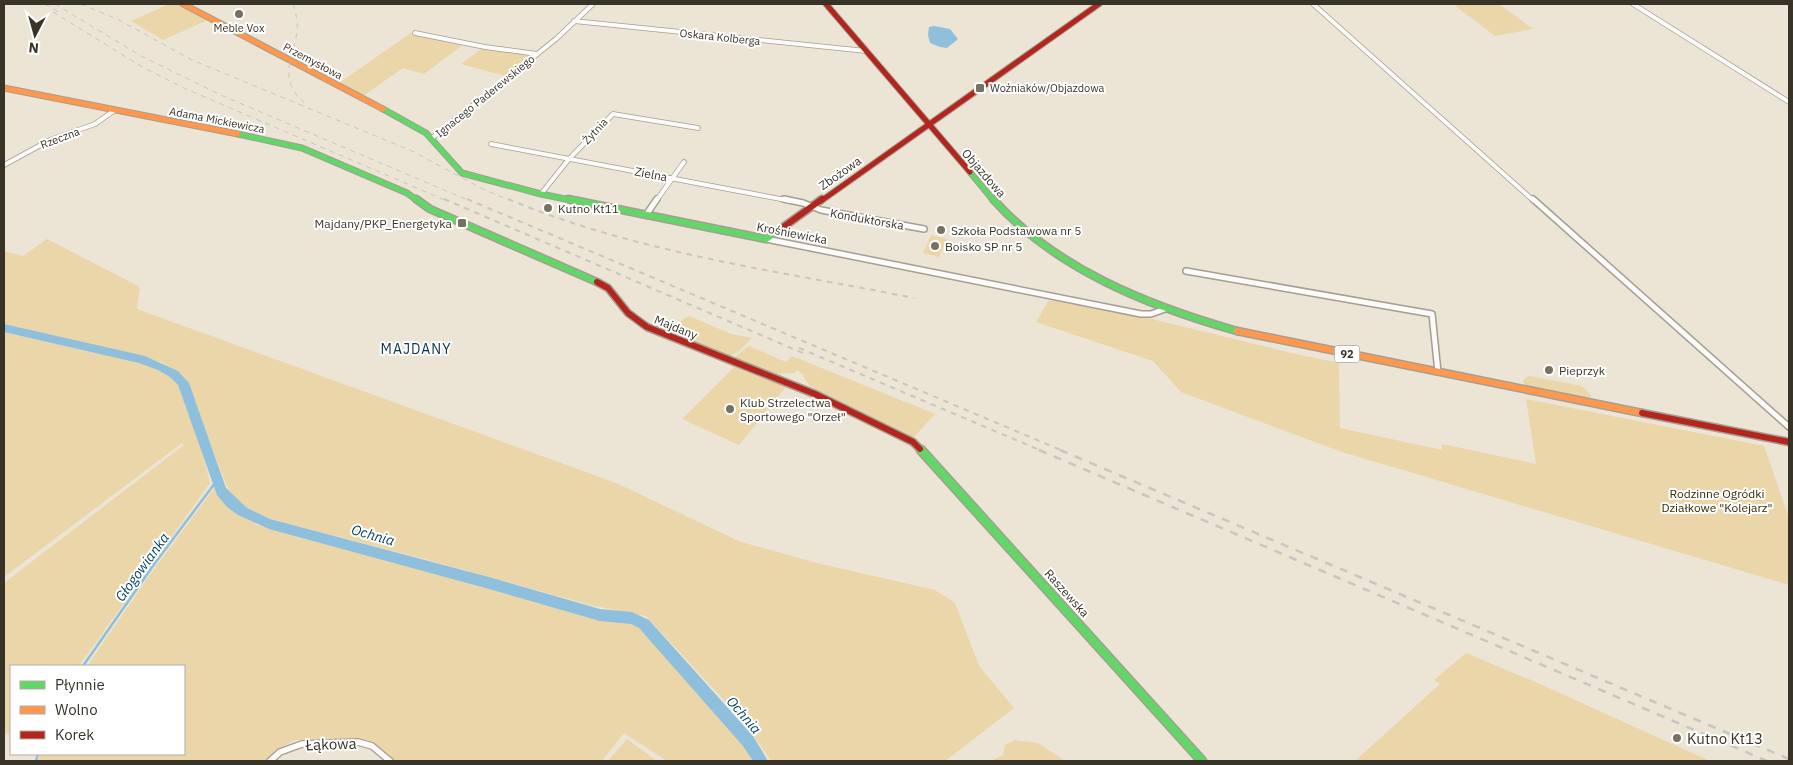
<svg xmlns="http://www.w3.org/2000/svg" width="1793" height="765" font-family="'IBM Plex Sans',sans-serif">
<rect width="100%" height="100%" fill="#ece4d4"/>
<g fill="#ebd6aa">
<path d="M169,4H177L208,20L163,40L131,21Z"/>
<path d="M1453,4H1499L1533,29L1495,36Z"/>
<path d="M411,33L464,44L424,74L403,68L363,96L339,83Z"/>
<path d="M483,48L533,54L505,76L461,64Z"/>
<path d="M931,235L947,239L939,257L923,253Z"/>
<path d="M47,239L140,287L137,309L616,483L741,542L821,564L935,590L955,603L979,666L1014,708L945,761H771L746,724L646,616L590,605L436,562L270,519L242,506L228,489L189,388L179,373L161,362L141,356L4,326V251L23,256Z"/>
<path d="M1049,300L1144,317L1287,352L1339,363L1340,428L1442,450V444L1536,464L1526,399L1764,446L1789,518V585L1339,451L1181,392L1153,361L1036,322Z"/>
<path d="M689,316L731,334L752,338L738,352L727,357L662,330H665Z"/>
<path d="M4,332L134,361L156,368L169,375L176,381L180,389L188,413L196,428L210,483L79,666H11V736L4,732V583L184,445L182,443L4,577Z"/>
<path d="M749,346L786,362L792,356L935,414L913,438L819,391L809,385L803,377L804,375L797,370L794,373L774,374L732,359Z"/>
<path d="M734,367L786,387L739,445L682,419Z"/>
<path d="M1530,376L1582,386L1592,396L1587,398L1525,386L1523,381L1525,378Z"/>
<path d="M215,487L229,507L245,518L258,525L604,618L626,621L647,629L672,657L694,687L719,711L756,761H667L624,733L602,761H395L370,741L359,739L294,740L284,746L265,761H38L40,754H184V666H87L152,572Z"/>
<path d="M1466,653L1540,684L1710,761H1355L1440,684L1434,680Z"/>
<path d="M627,739L657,761H608Z"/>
<path d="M1015,740L1038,743L1065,761H982L993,760L1003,755L1005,745Z"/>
</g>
<path fill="#8ec0dd" d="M934,26L950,29L958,39L947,48L940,47L930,43L928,35L929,27Z"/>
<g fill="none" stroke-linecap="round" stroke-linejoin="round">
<g stroke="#8ec0dd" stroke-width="2.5">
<path d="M83,666L155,563L218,479"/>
<path d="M36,761L38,754"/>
</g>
<path fill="#8ec0dd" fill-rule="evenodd" d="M4,324L145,356L178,371L189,383L226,488L247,508L270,519L489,577L600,609L632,612L649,620L753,736L768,761H753L743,746L639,628L631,624L600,621L489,589L269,529L238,515L227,507L217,495L178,385L170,377L158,370L139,363L4,332Z"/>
<defs>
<g id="street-far2">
<path d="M1313,4L1534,201"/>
<path d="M1633,4L1789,102"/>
<path d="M574,21L866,51"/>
<path d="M415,33L485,47L537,54"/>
<path d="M432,138L556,39L593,4"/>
<path d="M491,144L791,201"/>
<path d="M4,165L50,140L95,124L115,110"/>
<path d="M541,194L569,159L613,114L698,128"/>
<path d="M656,201L684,162"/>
</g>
<g id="street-far1">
<path d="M784,199L803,203L821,210L924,229"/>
<path d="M1533,199L1789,427"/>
<path d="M646,215L657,199"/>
<path d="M766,239L1141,314H1151L1165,309"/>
<path d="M1186,271L1432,314L1438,372"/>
</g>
<path id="street" d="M270,761L280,752L302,744L358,742L372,746L390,761"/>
<g id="fast-far2">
<path d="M383,109L426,133L462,173L541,194L575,201"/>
<path d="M238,134L302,148L407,193L418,201"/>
<path d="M970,172L994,201"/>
</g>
<g id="fast-far1">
<path d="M416,199L430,209L597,282"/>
<path d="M568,199L766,239L782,228"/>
<path d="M993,199C1055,269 1149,306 1237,331"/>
<path d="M920,449L922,451"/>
</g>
<path id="fast" d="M921,450L1202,761"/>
<g id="slow-far1">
<path d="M183,4L383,109"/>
<path d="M4,88L238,134"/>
</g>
<path id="slow" d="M1237,331L1642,413"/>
<g id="jam-far1">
<path d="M826,4L970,172"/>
<path d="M821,201L1099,4"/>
</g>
<g id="jam">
<path d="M782,228L822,199"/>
<path d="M597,282L608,288L628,313L647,327L815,394L913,442L920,449"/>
<path d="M1642,413L1789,442"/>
</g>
</defs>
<use href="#street-far2" stroke="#a49e93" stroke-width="5.5"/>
<use href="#street-far1" stroke="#a49e93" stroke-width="8"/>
<use href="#street" stroke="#a49e93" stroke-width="8"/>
<use href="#fast-far2" stroke="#a49e93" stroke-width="7"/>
<use href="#fast-far1" stroke="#a49e93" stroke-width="9"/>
<use href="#fast" stroke="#a49e93" stroke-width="11"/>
<use href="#slow-far1" stroke="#a49e93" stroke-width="7"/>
<use href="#slow" stroke="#a49e93" stroke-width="9"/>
<use href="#jam-far1" stroke="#a49e93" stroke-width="7"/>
<use href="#jam" stroke="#a49e93" stroke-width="9"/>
<use href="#street-far2" stroke="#fcfbf9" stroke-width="4"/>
<use href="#street-far1" stroke="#fcfbf9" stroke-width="5"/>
<use href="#street" stroke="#fcfbf9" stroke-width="5.5"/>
<use href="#fast-far2" stroke="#63d668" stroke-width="5"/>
<use href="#fast-far1" stroke="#63d668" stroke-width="6"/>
<use href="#fast" stroke="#63d668" stroke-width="8"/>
<use href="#slow-far1" stroke="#ff974d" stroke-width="5"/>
<use href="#slow" stroke="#ff974d" stroke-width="6"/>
<use href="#jam-far1" stroke="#b3261e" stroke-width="5"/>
<use href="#jam" stroke="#b3261e" stroke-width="6"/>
<g stroke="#c8c6c1" stroke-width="1" stroke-dasharray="5 5" stroke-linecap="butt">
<path d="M45,4L60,13"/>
<path d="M55,4L141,56L223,96L470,201"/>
<path d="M81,4L119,20L192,60L412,151L483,189L511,201"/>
<path d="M293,4C296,13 298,22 297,32C294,52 281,75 296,94C299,98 303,101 307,105"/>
<path d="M53,12L144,68L186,89L447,201"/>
</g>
<g stroke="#c8c6c1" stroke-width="2" stroke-dasharray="5.5 5.5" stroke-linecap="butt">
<path d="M444,199L805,354"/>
<path d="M467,199L1063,451"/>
<path d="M508,199C637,253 778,271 914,298"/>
<path d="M799,348L1042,451"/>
</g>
<g stroke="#c8c6c1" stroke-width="2.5" stroke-dasharray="8 8" stroke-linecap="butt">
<path d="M1039,450L1767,761"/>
<path d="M1060,450L1789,759"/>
</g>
</g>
<g fill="#777164" stroke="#fff" stroke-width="2">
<circle cx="239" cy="14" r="5"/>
<rect x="975" y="83" width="10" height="10" rx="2.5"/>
<circle cx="548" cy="208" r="5"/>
<rect x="457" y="218" width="10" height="10" rx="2.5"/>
<circle cx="941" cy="230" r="5"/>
<circle cx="935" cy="246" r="5"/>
<circle cx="1549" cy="370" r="5"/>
<circle cx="730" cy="409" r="5"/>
<circle cx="1677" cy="738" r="5"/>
</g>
<g text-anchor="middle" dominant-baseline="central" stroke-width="4" stroke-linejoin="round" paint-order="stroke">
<g font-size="11" fill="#383327" stroke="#fff">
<text x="239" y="28">Meble Vox</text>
<text x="990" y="88" text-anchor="start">Woźniaków/Objazdowa</text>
</g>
<g font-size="11" fill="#383327" stroke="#fff">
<text transform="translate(720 37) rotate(6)">Oskara Kolberga</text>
<text transform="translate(313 61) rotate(28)">Przemysłowa</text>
<text transform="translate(485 96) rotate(-39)">Ignacego Paderewskiego</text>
<text transform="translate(217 120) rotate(11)">Adama Mickiewicza</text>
<text transform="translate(595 131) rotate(-47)">Żytnia</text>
<text transform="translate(60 138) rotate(-21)">Rzeczna</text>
</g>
<rect fill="#fff" stroke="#747068" stroke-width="1" x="1334.5" y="345.5" width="25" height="17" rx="4"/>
<g font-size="11" font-weight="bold" fill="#383327">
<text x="1347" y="354">92</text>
</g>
<g font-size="12" fill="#383327" stroke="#fff">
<text transform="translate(840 173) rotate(-35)">Zbożowa</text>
<text transform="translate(984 173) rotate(49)">Objazdowa</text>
<text transform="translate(651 174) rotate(11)">Zielna</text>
<text transform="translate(867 219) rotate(10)">Konduktorska</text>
<text transform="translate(792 233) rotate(11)">Krośniewicka</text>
<text transform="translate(676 327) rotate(22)">Majdany</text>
<text transform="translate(1067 593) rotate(48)">Raszewska</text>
</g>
<g font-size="12" fill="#383327" stroke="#fff" text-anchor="start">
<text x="558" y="208">Kutno Kt11</text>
<text x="452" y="223" text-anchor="end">Majdany/PKP_Energetyka</text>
<text x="951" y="230">Szkoła Podstawowa nr 5</text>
<text x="945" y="246">Boisko SP nr 5</text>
<text x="1559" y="370">Pieprzyk</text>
<text x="740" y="402">Klub Strzelectwa<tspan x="740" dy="14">Sportowego "Orzeł"</tspan></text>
</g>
<g font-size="12" fill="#372806" stroke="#fff">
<text x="1717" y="493">Rodzinne Ogródki<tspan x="1717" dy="14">Działkowe "Kolejarz"</tspan></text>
</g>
<g font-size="14" letter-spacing="1" fill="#0b344b" stroke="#fff">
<text x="416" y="349">MAJDANY</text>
</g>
<g font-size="14" font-style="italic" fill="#034463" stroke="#fff">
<text transform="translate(373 535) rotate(16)">Ochnia</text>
<text transform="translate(142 567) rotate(-54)">Głogowianka</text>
<text transform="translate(744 715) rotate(49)">Ochnia</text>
</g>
<g font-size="15" fill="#383327" stroke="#fff" text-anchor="start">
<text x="1687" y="738">Kutno Kt13</text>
</g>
<g font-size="15" fill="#383327" stroke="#fff">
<text transform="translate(331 744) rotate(-2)">Łąkowa</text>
</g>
</g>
<rect width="1793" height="765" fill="none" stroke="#383327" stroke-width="10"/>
<rect x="10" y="665" width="175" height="90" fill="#ffffff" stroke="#afada9"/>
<rect x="20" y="681" width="25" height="8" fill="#63d668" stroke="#afada9"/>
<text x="55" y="690" font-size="15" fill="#383327">Płynnie</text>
<rect x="20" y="706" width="25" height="8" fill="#ff974d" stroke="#afada9"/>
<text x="55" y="715" font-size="15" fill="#383327">Wolno</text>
<rect x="20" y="731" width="25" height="8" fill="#b3261e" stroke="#afada9"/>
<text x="55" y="740" font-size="15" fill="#383327">Korek</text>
<g transform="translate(35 35) rotate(186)" stroke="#ffffff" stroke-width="4" paint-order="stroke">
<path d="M0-4L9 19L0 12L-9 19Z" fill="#383327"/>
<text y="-8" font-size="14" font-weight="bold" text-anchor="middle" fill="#383327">N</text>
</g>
</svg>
